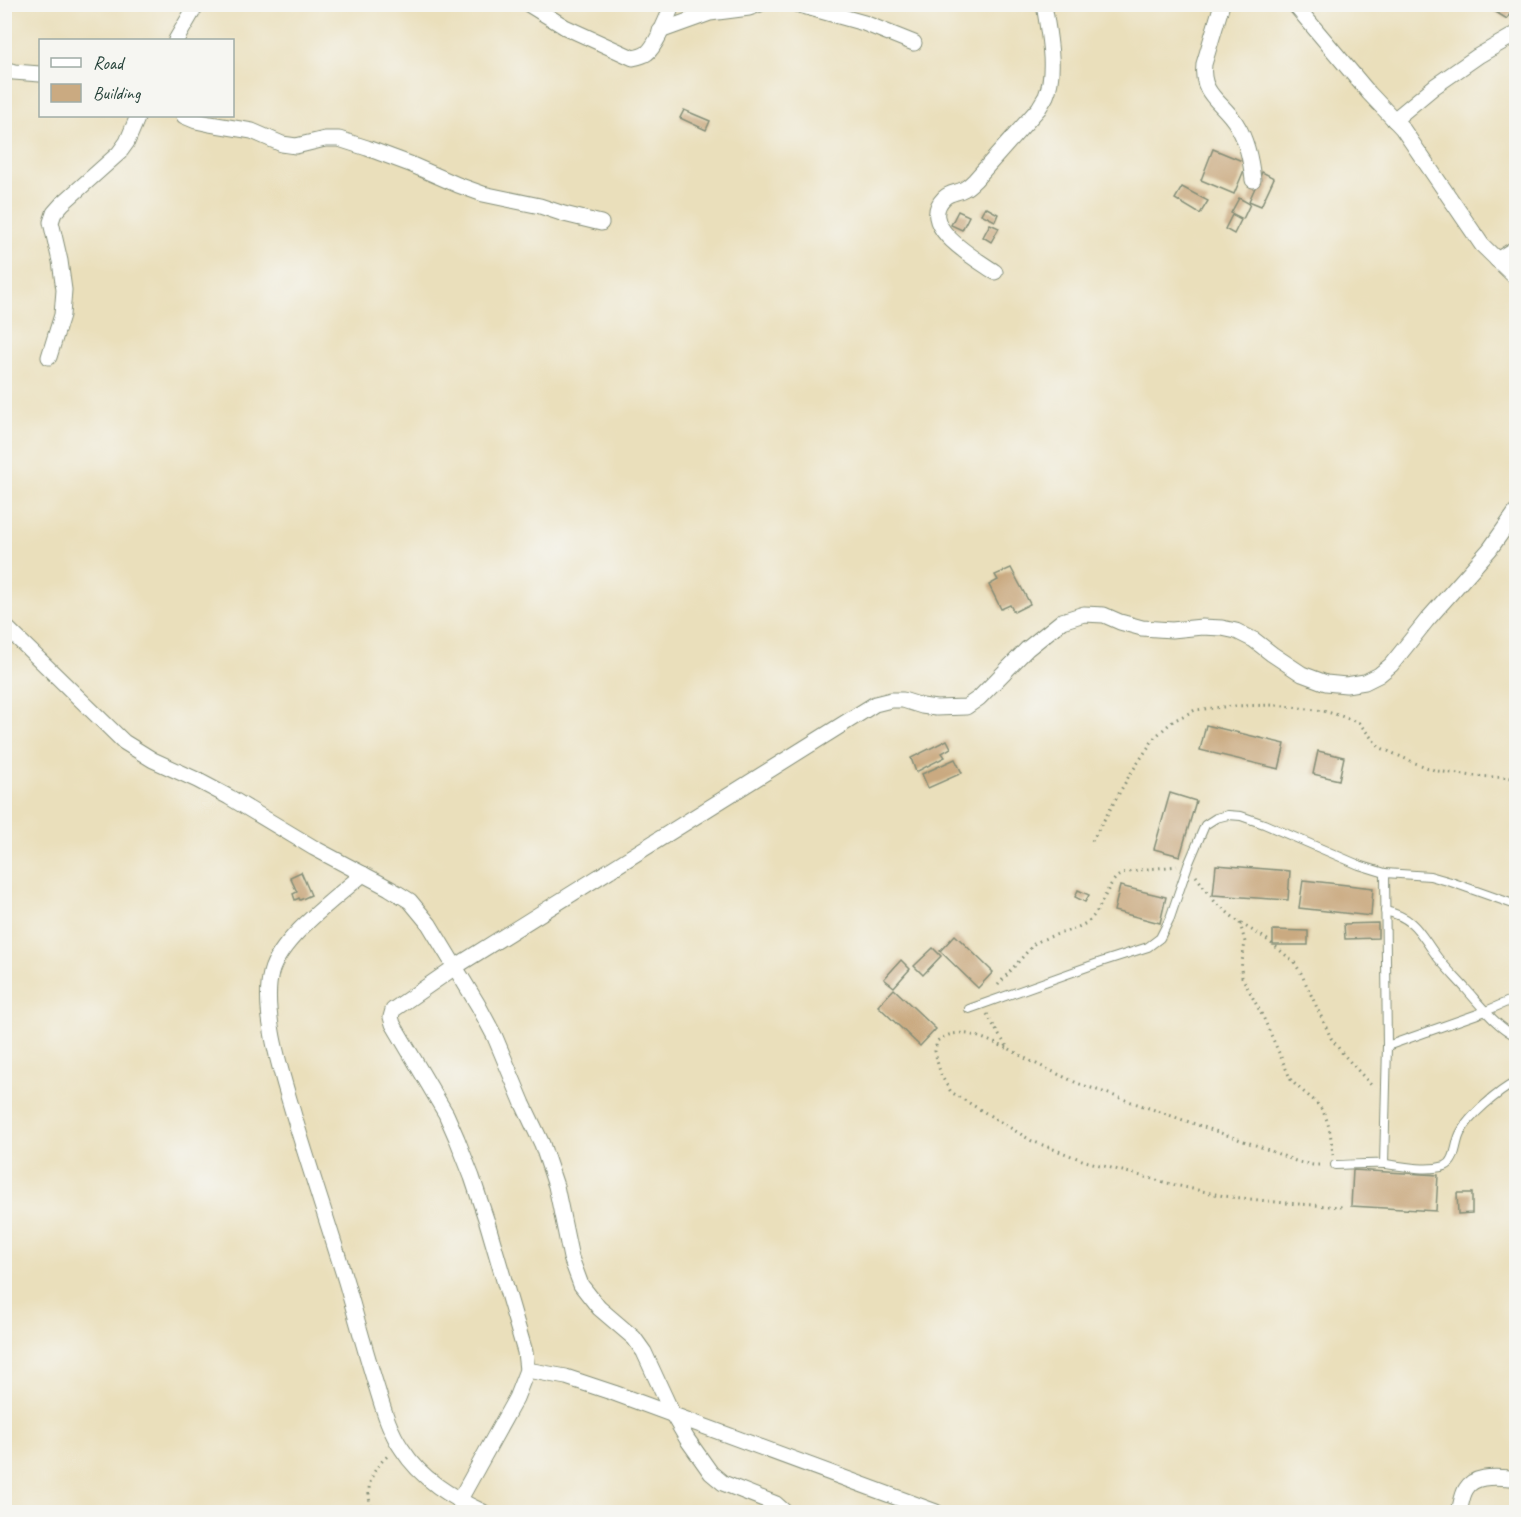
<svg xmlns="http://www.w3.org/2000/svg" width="1521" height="1517" font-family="Caveat,sans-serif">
<rect width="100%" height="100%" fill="#f6f6f2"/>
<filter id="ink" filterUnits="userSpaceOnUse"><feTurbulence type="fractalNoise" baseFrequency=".0167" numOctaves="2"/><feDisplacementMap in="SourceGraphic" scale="12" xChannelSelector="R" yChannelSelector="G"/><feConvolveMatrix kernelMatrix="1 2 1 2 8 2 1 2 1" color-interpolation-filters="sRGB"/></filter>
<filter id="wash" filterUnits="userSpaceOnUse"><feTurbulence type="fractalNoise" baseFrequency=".008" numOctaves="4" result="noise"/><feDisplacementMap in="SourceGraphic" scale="24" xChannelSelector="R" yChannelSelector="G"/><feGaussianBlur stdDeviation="1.35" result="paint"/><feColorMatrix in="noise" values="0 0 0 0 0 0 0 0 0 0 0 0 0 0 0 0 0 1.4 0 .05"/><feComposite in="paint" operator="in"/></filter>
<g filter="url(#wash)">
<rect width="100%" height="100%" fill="#eadfbb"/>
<g id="blocks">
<g fill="#caaa81">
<path d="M1487,5H1507L1513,9L1507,19L1486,6Z"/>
<path d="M684,110L710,121L706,130L680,118Z"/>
<path d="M1213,149L1247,163L1234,194L1201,180Z"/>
<path d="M1262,172L1274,178L1261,206L1249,201Z"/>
<path d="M1182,187L1208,201L1200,214L1175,199Z"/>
<path d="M1239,198L1250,204L1243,219L1231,213Z"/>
<path d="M985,207L998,214L995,221L981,214Z"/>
<path d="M958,211L969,216L962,230L951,225Z"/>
<path d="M1232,215L1241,220L1234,234L1225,229Z"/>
<path d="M990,224L999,228L991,242L983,237Z"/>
<path d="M1011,568L1030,604L1014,612L1010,605L1001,609L989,585L998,580L995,575Z"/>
<path d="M1206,725L1285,744L1279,769L1200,750Z"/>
<path d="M947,740L951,748L942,753L945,757L916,772L911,758Z"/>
<path d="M1318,751L1344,757L1339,780L1313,774Z"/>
<path d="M955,759L962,773L928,788L922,774Z"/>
<path d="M1170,793L1196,801L1180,856L1154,849Z"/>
<path d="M1216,865L1290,871L1288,900L1213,895Z"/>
<path d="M301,872L311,895L300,900L299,898L295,900L293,894L297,892L290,877Z"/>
<path d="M1303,880L1373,888L1371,916L1299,908Z"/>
<path d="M1120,886L1166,897L1160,923L1114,911Z"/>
<path d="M1078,890L1089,895L1085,902L1075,897Z"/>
<path d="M1378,923V938L1345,939L1344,924Z"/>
<path d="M1273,930L1308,931V945H1273Z"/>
<path d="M955,935L993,972L978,988L940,951Z"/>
<path d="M933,948L941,956L923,975L914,966Z"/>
<path d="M901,960L910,969L894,987L884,979Z"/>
<path d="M894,989L936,1029L920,1046L878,1006Z"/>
<path d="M1353,1170L1438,1175L1436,1211L1351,1206Z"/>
<path d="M1457,1193H1472V1213L1458,1214Z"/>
</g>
</g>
</g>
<g filter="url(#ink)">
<use href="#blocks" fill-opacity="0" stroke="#848e78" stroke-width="1.5"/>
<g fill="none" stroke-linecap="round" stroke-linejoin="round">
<defs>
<g id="service">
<path d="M1385,911C1417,918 1420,935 1438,958C1447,969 1457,979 1466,989C1481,1006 1496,1026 1516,1036"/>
<path d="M969,1009L1101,962L1148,947L1160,938L1170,918L1188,865L1205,825L1216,818L1228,815L1241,816L1264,824L1359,865L1385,873L1430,876L1451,882L1516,905"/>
<path d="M1387,1046L1486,1011L1516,998"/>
<path d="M1384,1164L1387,1046L1385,873"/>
<path d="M1335,1165C1351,1165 1369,1163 1385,1164C1404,1166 1426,1172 1445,1166C1456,1162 1455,1144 1460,1134C1468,1116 1499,1091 1516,1082"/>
</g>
<g id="minor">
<path d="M528,4L565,27L633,58C638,57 643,56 647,53C657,45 667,17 673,4"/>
<path d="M796,4L864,23L914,43"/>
<path d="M1222,4L1204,64C1200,96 1224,102 1237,125C1247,141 1251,161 1253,180"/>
<path d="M1294,4L1369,93L1402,128L1482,245L1516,278"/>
<path d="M660,31L710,13L749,8L760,4"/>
<path d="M176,40L197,4"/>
<path d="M4,69L14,72L40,74"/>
<path d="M184,116L196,121L210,124L252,131L282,144L296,146L325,139H339L367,148L410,164L458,185L483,194L540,206L564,214L601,223"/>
<path d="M1394,120L1435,86L1478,56L1516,34"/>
<path d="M1497,260L1516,248"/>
<path d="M995,272C976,259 916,226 944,198C950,192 958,193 964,189C968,187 972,183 975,180L1039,108C1041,104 1044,100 1046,96C1057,71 1048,31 1044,4"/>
<path d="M49,357L62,315L64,290L60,261L51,222L54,213L62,204L119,153L127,142L138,116"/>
<path d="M4,625L124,742L153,760L197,780L229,797L314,848L389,888L410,901L429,924L478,1005L495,1037L523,1104L542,1144L556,1186L571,1258L581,1285L599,1308L634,1338L644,1352L673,1415L687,1439L711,1473L723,1483L776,1504L785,1512"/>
<path d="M363,874C336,898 280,938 271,973C261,1013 283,1078 294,1116C311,1173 330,1229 347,1285C356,1317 365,1350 375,1382C382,1404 388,1429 402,1449C421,1479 451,1497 483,1512"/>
<path d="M527,1370L566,1377L614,1393L936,1512"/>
<path d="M459,1501L516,1398L527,1370L525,1352L487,1222L472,1177L457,1139L446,1114L393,1024L391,1017L393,1010L455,967L875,704L891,700H903L922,706L936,708L966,707L979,698L1027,649L1062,621L1084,614L1104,615L1120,622L1142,628L1172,630L1202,627L1222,628L1236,631L1254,640L1272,654L1302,674L1326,683L1346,685L1365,682L1379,675L1391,665L1427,620L1490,549L1516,512"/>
<path d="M1459,1512C1461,1505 1462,1495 1466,1489C1475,1473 1501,1478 1516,1478"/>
</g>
</defs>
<use href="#service" stroke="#848e78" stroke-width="10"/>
<use href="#minor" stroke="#848e78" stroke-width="17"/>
<g stroke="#848e78" stroke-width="3" stroke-dasharray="1.5 4.5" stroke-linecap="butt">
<path d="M1092,841L1129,776L1155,737L1173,721L1195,710L1233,706L1276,705L1324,711L1341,716L1359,723L1379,747L1415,763L1437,771L1473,776L1516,778"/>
<path d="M1196,876L1215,902L1240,923L1265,938L1294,962L1301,973L1331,1038L1343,1054L1373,1087"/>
<path d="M1240,923L1245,942L1241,969L1242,977L1264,1019L1291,1080C1299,1090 1311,1096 1319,1106C1330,1119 1331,1139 1333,1155"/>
<path d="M998,985L1034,944C1050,934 1070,933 1086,923C1102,912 1105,888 1117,877C1127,869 1163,868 1177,866"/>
<path d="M987,1014L999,1035L1008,1048L1028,1060L1077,1083L1261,1147L1298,1162L1313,1165H1323"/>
<path d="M1007,1048C982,1039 961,1024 937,1041L935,1051L938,1065L942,1077L951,1092L1032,1141L1085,1161L1175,1185L1224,1196L1285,1203L1342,1207"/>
<path d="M373,1512C364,1490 370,1470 389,1455"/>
</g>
<use href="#service" stroke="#fff" stroke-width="8"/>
<use href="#minor" stroke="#fff" stroke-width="15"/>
</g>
</g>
<rect width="1521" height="1517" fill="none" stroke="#f6f6f2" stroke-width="24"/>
<rect x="39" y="39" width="195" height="78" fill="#f6f6f2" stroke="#a0aca6" stroke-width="1.5"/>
<rect x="51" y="58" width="30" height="9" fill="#ffffff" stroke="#a0aca6" stroke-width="1.5"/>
<text x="93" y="69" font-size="18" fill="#1f3d34">Road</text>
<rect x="51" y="84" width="30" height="18" fill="#caaa81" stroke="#a0aca6" stroke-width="1.5"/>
<text x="93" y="99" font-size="18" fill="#1f3d34">Building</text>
</svg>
